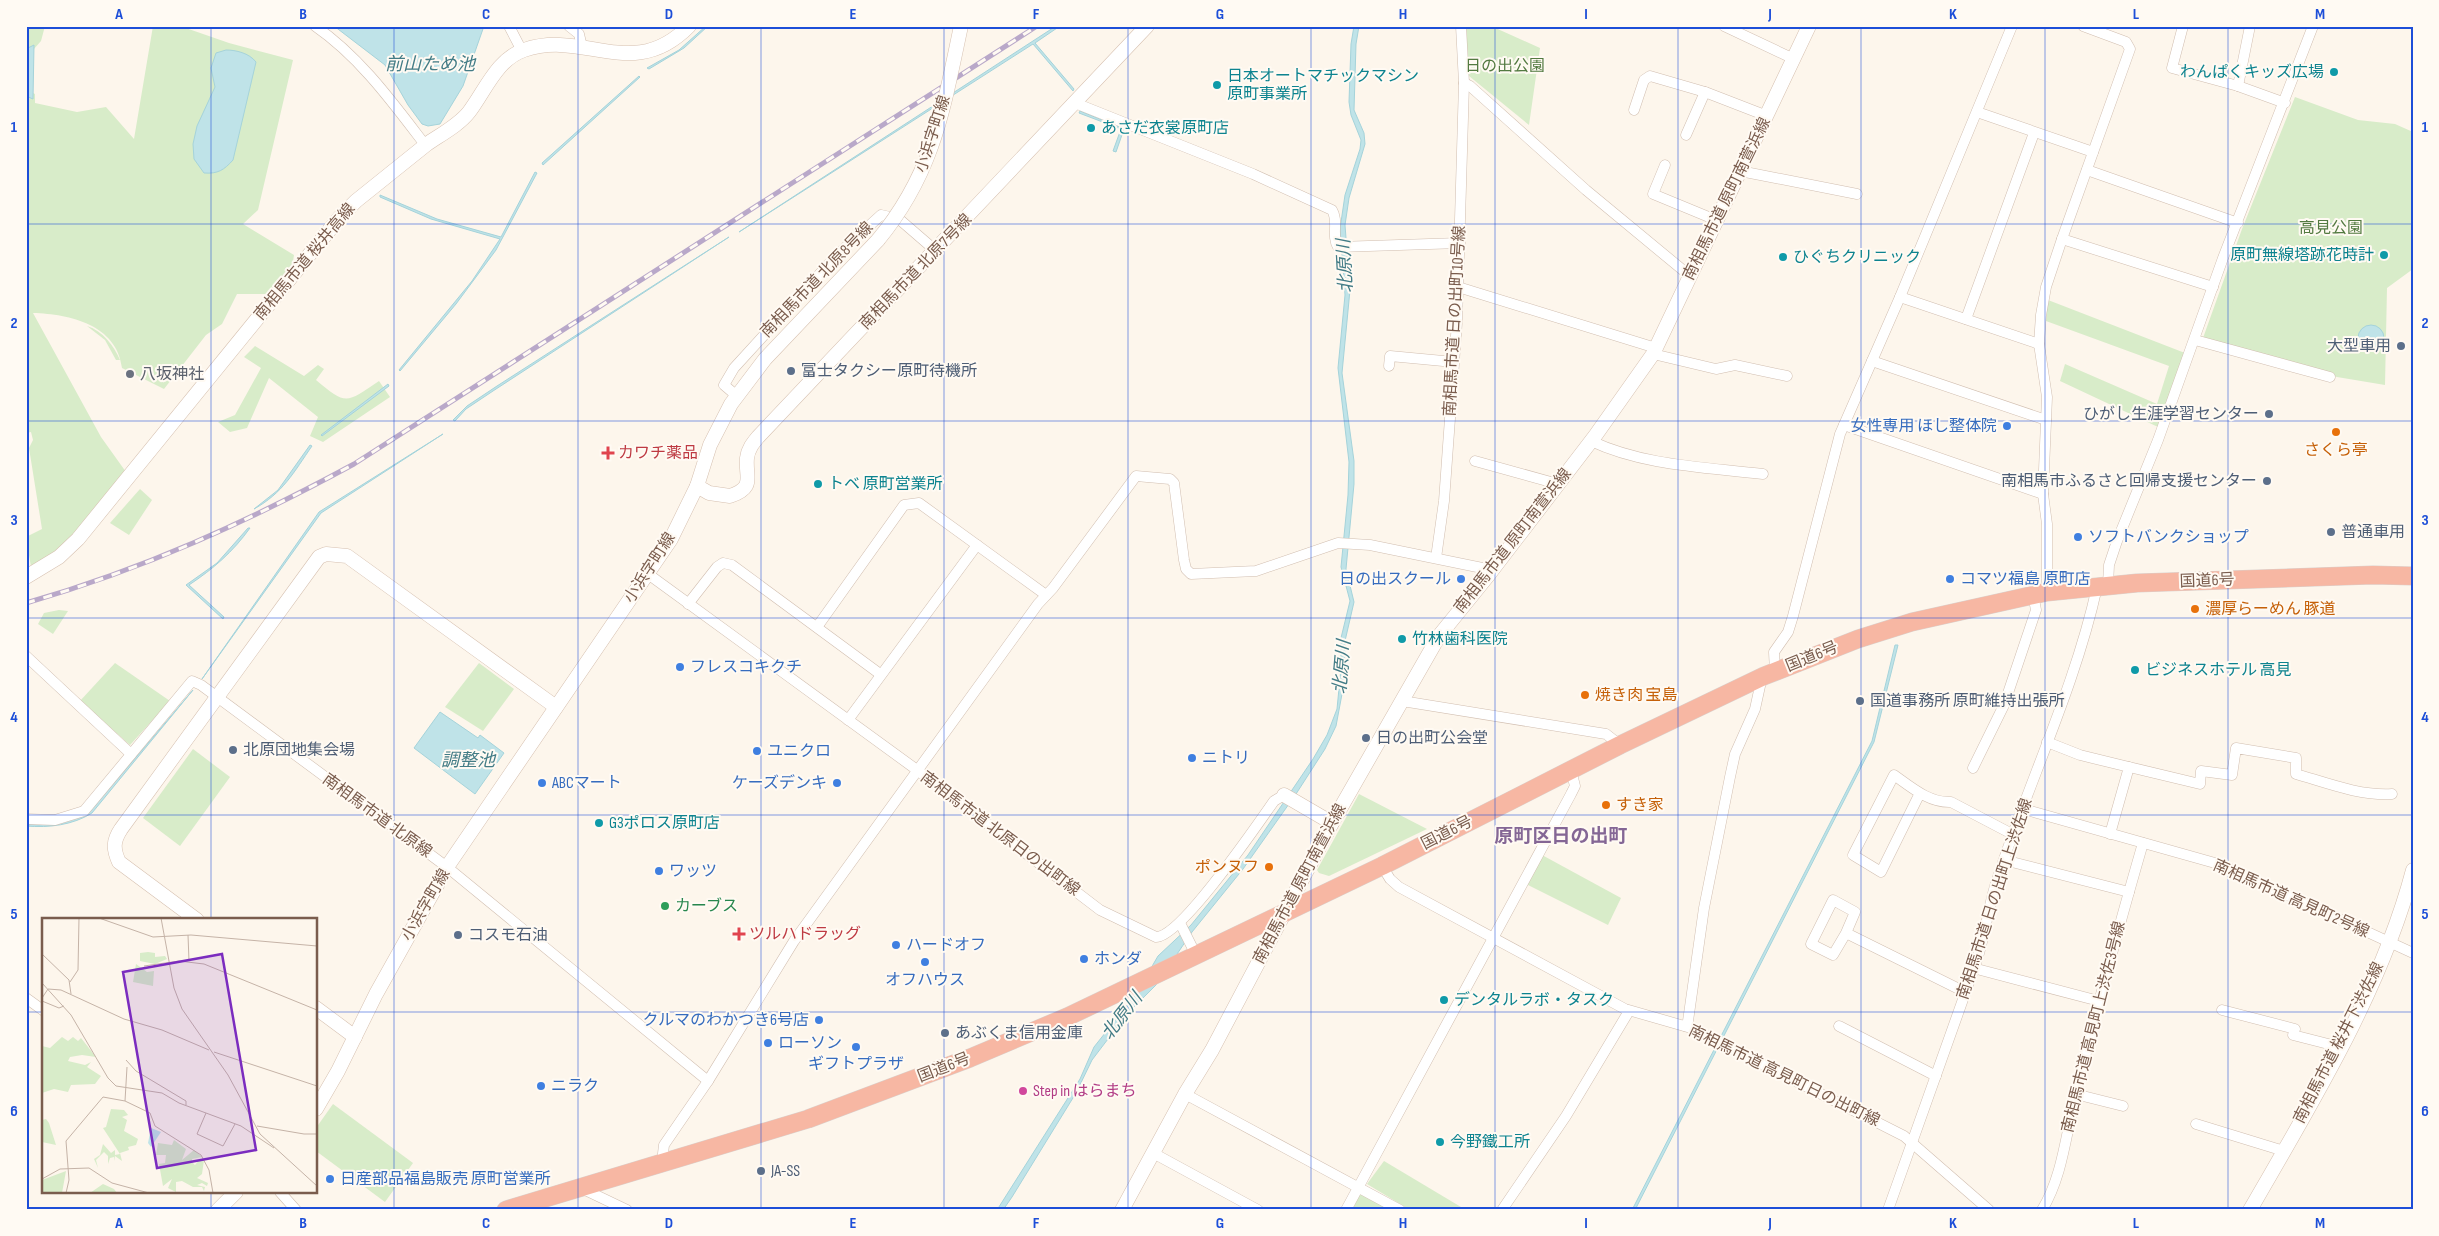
<svg xmlns="http://www.w3.org/2000/svg" width="2439" height="1236" font-family="'Sofia Sans Condensed','Noto Sans JP',sans-serif">
<rect width="100%" height="100%" fill="#fdf6ec"/>
<g fill="#d8ecc9">
<path d="M26,26H45L41,41L26,58Z"/>
<path d="M153,26H180L229,43L293,60L258,210L243,224L294,255L291,274L273,294H237L222,324L206,335L164,389L122,368C117,325 70,314 33,313L101,437L126,472L83,539L31,567L26,537L42,529L29,448L33,440L31,432L26,433V89L35,94V103L77,112L106,107L134,139Z"/>
<path d="M1464,26H1491L1540,48L1529,125L1469,76Z"/>
<path d="M2295,97L2358,120L2395,124L2413,132V269L2387,288L2385,385L2337,377L2203,338L2242,229Z"/>
<path d="M2048,300L2185,353L2158,427L2060,381L2065,364L2157,404L2169,366L2046,321Z"/>
<path d="M87,326C103,331 114,346 120,360H116L105,340Z"/>
<path d="M255,346L304,376L318,365L324,369L316,380C347,406 346,403 379,381L390,397L323,442L310,436L318,417L269,378L247,428L230,432L218,422L235,415L261,368L244,357Z"/>
<path d="M140,489L152,500L129,535L110,523Z"/>
<path d="M59,610L68,611L53,634L38,624L44,613Z"/>
<path d="M115,663L170,701L130,745L80,701Z"/>
<path d="M479,663L514,689L483,731L445,707Z"/>
<path d="M193,749L230,777L180,846L143,818Z"/>
<path d="M1359,794L1427,829L1329,876L1319,873L1317,870Z"/>
<path d="M1542,855L1621,898L1608,925L1526,884Z"/>
<path d="M333,1104L413,1163L385,1202L316,1151V1128Z"/>
<path d="M1384,1161L1461,1207L1460,1210H1410L1367,1184Z"/>
<path d="M1361,1192L1393,1210H1352Z"/>
</g>
<g fill="#bfe3e8" stroke="#a5d3da">
<path d="M334,26H484L463,86L440,124L428,126L422,124L408,105L385,65Z"/>
<path d="M706,26H708L684,48L649,69L647,68L679,50Z"/>
<path d="M1056,26H1060L1035,43L1074,89L1073,91L1033,44L739,232Z"/>
<path d="M1354,26H1359L1356,44L1354,110L1364,133L1365,144L1349,198L1345,225L1350,290L1342,373L1354,461V484L1346,569L1354,602L1345,641V678L1336,726L1325,749L1296,794L1243,869L1192,932L1156,985L1127,1014L1092,1060L1076,1093L1012,1197L1003,1210H997L1080,1079L1094,1047L1136,994L1158,956L1191,925L1248,855L1313,759L1327,735L1337,709L1341,668L1339,663L1341,662V638L1350,601L1341,567L1348,495L1349,462L1338,368L1345,295L1340,229L1345,195L1360,149L1361,140L1351,115L1349,102L1351,44Z"/>
<path d="M34,45L33,99L26,96V49Z"/>
<path d="M226,50C236,50 249,53 256,62L233,160C224,170 218,174 204,173L194,159L193,144L197,126L215,87L211,68L216,53Z"/>
<path d="M639,76L640,77L543,165L542,163Z"/>
<path d="M1080,111L1124,129L1116,152L1113,151L1121,129L1079,113Z"/>
<path d="M535,172L537,173L496,250L456,304L400,371L399,370L472,281L500,239L431,219L380,197V195L437,219L501,237Z"/>
<path d="M729,237L493,391L466,409L455,421L453,420L467,406L497,386Z"/>
<circle cx="2371" cy="338" r="13"/>
<path d="M388,384L389,386L322,436L321,435Z"/>
<path d="M443,434L321,513L202,679L319,512Z"/>
<path d="M310,445L312,446C294,472 283,493 254,509L278,490Z"/>
<path d="M248,528H250C233,552 213,569 189,585L224,617L223,619L186,585L217,563Z"/>
<path d="M1895,645H1898L1874,742L1635,1210H1632L1872,741Z"/>
<path d="M193,690L92,813C73,825 49,828 26,826V824L39,825L58,823L87,815Z"/>
<path d="M440,712L478,738L480,735L504,753L475,794L414,748Z"/>
</g>
<g fill="none" stroke-linecap="round" stroke-linejoin="round">
<defs>
<g id="street">
<path d="M315,26C360,57 393,103 426,146"/>
<path d="M509,26L522,51"/>
<path d="M569,26L579,34L582,47"/>
<path d="M1724,26L1794,59"/>
<path d="M2183,26L2172,68L2238,86L2285,103"/>
<path d="M1464,83L1470,86L1586,190L1690,276"/>
<path d="M2238,86L2250,26"/>
<path d="M1075,103L1253,174L1332,210C1339,221 1331,236 1338,247L1460,243"/>
<path d="M1634,110L1644,80L1650,76L1705,92L1767,116"/>
<path d="M1977,112L2093,152"/>
<path d="M1686,135L1705,92"/>
<path d="M1665,165L1653,194L1716,220"/>
<path d="M2087,170L2238,223"/>
<path d="M1740,171L1857,194"/>
<path d="M2062,239L2213,287"/>
<path d="M1458,287L1656,348"/>
<path d="M1900,297L2039,344"/>
<path d="M1966,319L2034,133"/>
<path d="M2195,340L2330,377"/>
<path d="M1653,354L1716,369L1735,365L1787,376"/>
<path d="M1872,361L2046,420"/>
<path d="M1389,366L1390,356L1454,362"/>
<path d="M737,396L724,385L734,368L837,255L881,215L899,219L936,251"/>
<path d="M1844,425L2043,494"/>
<path d="M1591,441C1644,466 1706,467 1763,474"/>
<path d="M1475,461L1558,484"/>
<path d="M1436,558L1444,501L1457,322L1464,83L1461,26"/>
<path d="M648,574L917,770L1100,910L1156,937C1181,937 1257,825 1274,801L1284,795"/>
<path d="M2108,585L2109,565L2117,541L2158,440L2223,258L2313,26"/>
<path d="M2047,592V524L2043,494L2047,397L2039,344L2041,315L2046,287L2062,239L2130,49L2126,42L2083,26"/>
<path d="M688,604L717,567L723,563L732,565L880,674"/>
<path d="M817,627L904,505L919,503L1046,595"/>
<path d="M26,656L131,754"/>
<path d="M1775,672L1774,652L1788,632L1793,616L1840,434L1900,297L2012,26"/>
<path d="M1402,701L1606,734L1620,745"/>
<path d="M848,720L977,545"/>
<path d="M2047,742L2080,755L2129,767L2110,834"/>
<path d="M2129,767L2200,784L2201,771L2232,775L2236,748L2296,758V774C2327,783 2360,796 2392,794"/>
<path d="M1973,768L2004,705L2036,610L2033,594"/>
<path d="M1920,793L1881,872L1853,855L1894,775C1911,787 1929,803 1951,802L2014,835"/>
<path d="M2023,809L2222,865L2413,953"/>
<path d="M26,819L55,820L84,811L192,681L201,685L447,867L708,1081L664,1145L662,1162"/>
<path d="M2004,860L2129,892"/>
<path d="M1382,866L1390,879L1399,887L1625,1009L1691,1028L1904,1136L1989,1210"/>
<path d="M1180,923L1196,955"/>
<path d="M1846,933L1833,955L1811,944L1833,900L1855,912L1846,933L1965,992"/>
<path d="M1973,968L2099,1001"/>
<path d="M26,998L44,1011"/>
<path d="M2222,1010L2295,1029"/>
<path d="M1685,1026L1688,1021L1704,908L1730,777L1735,754L1755,709L1762,677"/>
<path d="M1839,1026L1936,1076"/>
<path d="M2293,1035L2340,1047"/>
<path d="M708,1081L794,941L1038,604L1053,588L1136,476L1170,479L1174,483L1184,560L1186,569L1191,574L1256,571L1338,543L1370,545L1492,570"/>
<path d="M1185,1094L1400,1210"/>
<path d="M2075,1094L2123,1106"/>
<path d="M2196,1124L2284,1151"/>
<path d="M1153,1153L1258,1210"/>
<path d="M581,1188L627,1210"/>
<path d="M280,1192L296,1210"/>
<path d="M1346,1210L1571,794L1575,786L1571,770"/>
<path d="M1502,1210L1566,1116L1629,1011"/>
<path d="M1888,1210L1977,960C1985,935 1988,910 1995,886C2026,788 2075,688 2097,587"/>
<path d="M2042,1210C2063,1176 2066,1132 2076,1094C2096,1010 2119,926 2143,843"/>
</g>
<g id="secondary">
<path d="M697,486L709,493L730,496C756,487 745,477 747,458C748,449 753,443 758,437L1147,26"/>
<path d="M26,577L59,557L78,539L340,217L356,201C380,182 403,163 427,144C440,135 459,125 469,112C485,91 497,59 524,50C585,29 633,83 689,26"/>
<path d="M1284,795L1332,823"/>
<path d="M197,920L119,862C113,849 113,841 121,829L319,557L326,554L347,556L556,707"/>
<path d="M316,1008L355,1037"/>
<path d="M316,1109L338,1071L376,994L447,867L671,539L697,486L710,445L731,404L765,359L878,240"/>
<path d="M218,1210L236,1192"/>
<path d="M1122,1210L1185,1094L1212,1050L1332,823L1439,636L1490,573L1595,436L1653,354L1809,26"/>
<path d="M2250,1210C2312,1102 2381,991 2413,870"/>
</g>
<path id="highway" d="M506,1210L808,1119L970,1058L1067,1017L1382,866L1620,745L1764,676L1858,639L1912,622L2047,592L2137,583L2373,575L2413,576"/>
</defs>
<use href="#street" stroke="#d1beb0" stroke-width="11"/>
<use href="#secondary" stroke="#d6c0b0" stroke-width="15"/>
<use href="#highway" stroke="#dad1cd" stroke-width="19"/>
<use href="#street" stroke="#fff" stroke-width="10"/>
<use href="#secondary" stroke="#fff" stroke-width="14"/>
<use href="#highway" stroke="#f7b7a3" stroke-width="18"/>
<defs>
<path id="rail" d="M26,603C144,569 247,522 354,464L1037,26"/>
</defs>
<use href="#rail" stroke="#b9a8c9" stroke-width="5"/>
<use href="#rail" stroke="#fffaf3" stroke-width="3" stroke-dasharray="9" stroke-linecap="butt"/>
<defs>
<path id="secondary-bridge" d="M878,240C934,172 943,110 961,26"/>
</defs>
<use href="#secondary-bridge" stroke="#d6c0b0" stroke-width="15" stroke-linecap="butt"/>
<use href="#secondary-bridge" stroke="#fff" stroke-width="14"/>
</g>
<path fill="none" stroke="#1d4ed8" stroke-width="1" stroke-opacity="0.55" d="M211,26V920M394,26V1210M578,26V1210M761,26V1210M944,26V1210M1128,26V1210M1311,26V1210M1495,26V1210M1678,26V1210M1861,26V1210M2045,26V1210M2228,26V1210M26,224H2413M26,421H2413M26,618H2413M26,815H2413M26,1012H44M316,1012H2413M211,1192V1210"/>
<g fill="#0f9aa8" stroke="#fffaf3" stroke-width="2">
<circle cx="2334" cy="72" r="5"/>
<circle cx="1217" cy="85" r="5"/>
<circle cx="1091" cy="128" r="5"/>
<circle cx="2384" cy="255" r="5"/>
<circle cx="1783" cy="257" r="5"/>
<circle cx="818" cy="484" r="5"/>
<circle cx="1402" cy="639" r="5"/>
<circle cx="2135" cy="670" r="5"/>
<circle cx="599" cy="823" r="5"/>
<circle cx="1444" cy="1000" r="5"/>
<circle cx="1440" cy="1142" r="5"/>
</g>
<g fill="#5c6f8a" stroke="#fffaf3" stroke-width="2">
<circle cx="2401" cy="346" r="5"/>
<circle cx="791" cy="371" r="5"/>
<circle cx="2269" cy="414" r="5"/>
<circle cx="2267" cy="481" r="5"/>
<circle cx="2331" cy="532" r="5"/>
<circle cx="1860" cy="701" r="5"/>
<circle cx="1366" cy="738" r="5"/>
<circle cx="233" cy="750" r="5"/>
<circle cx="458" cy="935" r="5"/>
<circle cx="945" cy="1033" r="5"/>
<circle cx="761" cy="1171" r="5"/>
</g>
<circle fill="#6b7280" stroke="#fffaf3" stroke-width="2" cx="130" cy="374" r="5"/>
<g fill="#3f7fe0" stroke="#fffaf3" stroke-width="2">
<circle cx="2007" cy="426" r="5"/>
<circle cx="2078" cy="537" r="5"/>
<circle cx="1461" cy="579" r="5"/>
<circle cx="1950" cy="579" r="5"/>
<circle cx="680" cy="667" r="5"/>
<circle cx="757" cy="751" r="5"/>
<circle cx="1192" cy="758" r="5"/>
<circle cx="542" cy="783" r="5"/>
<circle cx="837" cy="783" r="5"/>
<circle cx="659" cy="871" r="5"/>
<circle cx="896" cy="945" r="5"/>
<circle cx="1084" cy="959" r="5"/>
<circle cx="925" cy="962" r="5"/>
<circle cx="819" cy="1020" r="5"/>
<circle cx="768" cy="1043" r="5"/>
<circle cx="856" cy="1047" r="5"/>
<circle cx="541" cy="1086" r="5"/>
<circle cx="330" cy="1179" r="5"/>
</g>
<g fill="#e8710a" stroke="#fffaf3" stroke-width="2">
<circle cx="2336" cy="432" r="5"/>
<circle cx="2195" cy="609" r="5"/>
<circle cx="1585" cy="695" r="5"/>
<circle cx="1606" cy="805" r="5"/>
<circle cx="1269" cy="867" r="5"/>
</g>
<g fill="#e0444e" stroke="#fffaf3" stroke-width="2">
<path d="M605.5 445.5h5v5h5v5h-5v5h-5v-5h-5v-5h5z"/>
<path d="M736.5 926.5h5v5h5v5h-5v5h-5v-5h-5v-5h5z"/>
</g>
<circle fill="#2e9e5b" stroke="#fffaf3" stroke-width="2" cx="665" cy="906" r="5"/>
<circle fill="#d1479c" stroke="#fffaf3" stroke-width="2" cx="1023" cy="1091" r="5"/>
<g text-anchor="middle" dominant-baseline="central" stroke-width="4" stroke-linejoin="round" paint-order="stroke">
<g font-size="16" fill="#537a41" stroke="#fffaf3">
<text x="1505" y="66">日の出公園</text>
<text x="2331" y="228">高見公園</text>
</g>
<g font-size="16" fill="#0d838f" stroke="#fffaf3" text-anchor="start">
<text x="2324" y="72" text-anchor="end">わんぱくキッズ広場</text>
<text x="1227" y="76">日本オートマチックマシン<tspan x="1227" dy="18">原町事業所</tspan></text>
<text x="1101" y="128">あさだ衣裳原町店</text>
<text x="2374" y="255" text-anchor="end">原町無線塔跡花時計</text>
<text x="1793" y="257">ひぐちクリニック</text>
<text x="828" y="484">トベ 原町営業所</text>
<text x="1412" y="639">竹林歯科医院</text>
<text x="2145" y="670">ビジネスホテル 高見</text>
<text x="609" y="823">G3ポロス原町店</text>
<text x="1454" y="1000">デンタルラボ・タスク</text>
<text x="1450" y="1142">今野鐵工所</text>
</g>
<g font-size="16" fill="#7a5c4d" stroke="#fffaf3">
<text transform="translate(933 134) rotate(-72)">小浜字町線</text>
<text transform="translate(1727 199) rotate(-64)">南相馬市道 原町南萱浜線</text>
<text transform="translate(305 262) rotate(-50)">南相馬市道 桜井高線</text>
<text transform="translate(916 272) rotate(-46)">南相馬市道 北原7号線</text>
<text transform="translate(817 280) rotate(-46)">南相馬市道 北原8号線</text>
<text transform="translate(1455 321) rotate(-87)">南相馬市道 日の出町10号線</text>
<text transform="translate(1513 541) rotate(-52)">南相馬市道 原町南萱浜線</text>
<text transform="translate(650 568) rotate(-57)">小浜字町線</text>
<text transform="translate(2207 581) rotate(-2)">国道6号</text>
<text transform="translate(1812 657) rotate(-22)">国道6号</text>
<text transform="translate(377 816) rotate(36)">南相馬市道 北原線</text>
<text transform="translate(1447 833) rotate(-27)">国道6号</text>
<text transform="translate(1000 834) rotate(37)">南相馬市道 北原日の出町線</text>
<text transform="translate(1300 884) rotate(-62)">南相馬市道 原町南萱浜線</text>
<text transform="translate(1995 899) rotate(-72)">南相馬市道 日の出町上渋佐線</text>
<text transform="translate(2291 899) rotate(24)">南相馬市道 高見町2号線</text>
<text transform="translate(426 905) rotate(-60)">小浜字町線</text>
<text transform="translate(2094 1027) rotate(-76)">南相馬市道 高見町上渋佐3号線</text>
<text transform="translate(2339 1043) rotate(-63)">南相馬市道 桜井下渋佐線</text>
<text transform="translate(944 1068) rotate(-21)">国道6号</text>
<text transform="translate(1784 1076) rotate(26)">南相馬市道 高見町日の出町線</text>
</g>
<g font-size="16" fill="#4e5e75" stroke="#fffaf3" text-anchor="start">
<text x="2391" y="346" text-anchor="end">大型車用</text>
<text x="801" y="371">富士タクシー原町待機所</text>
<text x="2259" y="414" text-anchor="end">ひがし生涯学習センター</text>
<text x="2257" y="481" text-anchor="end">南相馬市ふるさと回帰支援センター</text>
<text x="2341" y="532">普通車用</text>
<text x="1870" y="701">国道事務所 原町維持出張所</text>
<text x="1376" y="738">日の出町公会堂</text>
<text x="243" y="750">北原団地集会場</text>
<text x="468" y="935">コスモ石油</text>
<text x="955" y="1033">あぶくま信用金庫</text>
<text x="771" y="1171">JA-SS</text>
</g>
<g font-size="16" fill="#5b616d" stroke="#fffaf3" text-anchor="start">
<text x="140" y="374">八坂神社</text>
</g>
<g font-size="16" fill="#366cbe" stroke="#fffaf3" text-anchor="start">
<text x="1997" y="426" text-anchor="end">女性専用 ほし整体院</text>
<text x="2088" y="537">ソフトバンクショップ</text>
<text x="1451" y="579" text-anchor="end">日の出スクール</text>
<text x="1960" y="579">コマツ福島 原町店</text>
<text x="690" y="667">フレスコキクチ</text>
<text x="767" y="751">ユニクロ</text>
<text x="1202" y="758">ニトリ</text>
<text x="552" y="783">ABCマート</text>
<text x="827" y="783" text-anchor="end">ケーズデンキ</text>
<text x="669" y="871">ワッツ</text>
<text x="906" y="945">ハードオフ</text>
<text x="1094" y="959">ホンダ</text>
<text x="925" y="980" text-anchor="middle">オフハウス</text>
<text x="809" y="1020" text-anchor="end">クルマのわかつき6号店</text>
<text x="778" y="1043">ローソン</text>
<text x="856" y="1064" text-anchor="middle">ギフトプラザ</text>
<text x="551" y="1086">ニラク</text>
<text x="340" y="1179">日産部品福島販売 原町営業所</text>
</g>
<g font-size="16" fill="#c56008" stroke="#fffaf3" text-anchor="start">
<text x="2336" y="450" text-anchor="middle">さくら亭</text>
<text x="2205" y="609">濃厚らーめん 豚道</text>
<text x="1595" y="695">焼き肉 宝島</text>
<text x="1616" y="805">すき家</text>
<text x="1259" y="867" text-anchor="end">ポンヌフ</text>
</g>
<g font-size="16" fill="#be3a42" stroke="#fffaf3" text-anchor="start">
<text x="618" y="453">カワチ薬品</text>
<text x="749" y="934">ツルハドラッグ</text>
</g>
<g font-size="16" fill="#27864d" stroke="#fffaf3" text-anchor="start">
<text x="675" y="906">カーブス</text>
</g>
<g font-size="16" fill="#b23c85" stroke="#fffaf3" text-anchor="start">
<text x="1033" y="1091">Step in はらまち</text>
</g>
<g font-size="18" font-style="italic" fill="#437c86" stroke="#fffaf3">
<text x="430" y="64">前山ため池</text>
<text transform="translate(1345 266) rotate(-93)">北原川</text>
<text transform="translate(1342 667) rotate(-85)">北原川</text>
<text x="468" y="760">調整池</text>
<text transform="translate(1122 1016) rotate(-52)">北原川</text>
</g>
<g font-size="19" font-weight="bold" fill="#846695" stroke="#fffaf3">
<text x="1561" y="836">原町区日の出町</text>
</g>
</g>
<g transform="translate(42 918)">
<rect width="275" height="275" fill="#fdf6ec"/>
<path d="M106,34L113,35V39L123,38L125,41L113,46L98,43V35ZM94,46L105,54L112,53L111,68L91,64ZM20,119L26,123L31,119L36,123L39,120L54,139L40,137L28,139L26,143L43,147L49,144L45,149L59,158L53,166L29,167L26,174L12,171L0,175V128L8,130ZM69,191L82,192L86,197L80,199L85,202L82,213L96,221L94,227L86,229L87,232L78,235L80,243L73,238L72,243V239L68,240L66,246V238L62,234L54,242L56,250L52,241L58,237L61,226L69,235L73,232V237L78,236L61,210L64,209ZM4,201L7,205L14,227L0,224V202ZM132,222L144,231L140,242L152,232L160,239L150,241V244L153,247L158,241L162,242L160,256L155,260L166,265L165,268L160,265L155,267L163,269L162,273L160,269H151L140,263L134,264V274L126,270L130,261L121,268L117,246L123,245L124,237H114L116,225L130,227ZM24,253L20,275H0V262ZM61,266L72,271L75,275H48Z" fill="#d8ecc9"/>
<path d="M109,210L119,214L109,229L106,225Z" fill="#bfe3e8"/>
<path fill="none" stroke="#c5b3a7" stroke-width="1" d="M57,0L111,19L149,17L275,28M119,0L132,70L140,91L186,157L218,216L275,268M146,17L147,43M0,36L27,62L29,76M102,48L137,43L162,46L275,92M28,64L36,52L37,0M0,65L29,97L66,160L74,168L120,175L137,185L199,208L232,230M0,80L6,71L19,72L82,101L120,112L167,132M0,83L17,90L22,88M172,134L275,168M84,142L94,153L144,183V187M85,149L83,183L108,195L113,208L159,237L167,252L171,275M164,195L155,216L181,228L193,206M215,208L262,216H275M0,261L18,251L47,250L70,265L107,275M24,275L27,262L24,223L61,179L83,183"/>
<path fill="#7b2cbf" fill-opacity="0.15" stroke="#7b2cbf" stroke-width="2.5" d="M180,36L214,232L115,250L81,54Z"/>
<rect width="275" height="275" fill="none" stroke="#7a5c4d" stroke-width="2.5"/>
</g>
<rect width="2439" height="1236" fill="none" stroke="#fffaf3" stroke-width="55"/>
<rect x="28" y="28" width="2384" height="1180" fill="none" stroke="#1d4ed8" stroke-width="2"/>
<g font-size="16" text-anchor="middle" font-weight="bold" fill="#1d4ed8">
<text x="119" y="19">A</text>
<text x="303" y="19">B</text>
<text x="486" y="19">C</text>
<text x="669" y="19">D</text>
<text x="853" y="19">E</text>
<text x="1036" y="19">F</text>
<text x="1220" y="19">G</text>
<text x="1403" y="19">H</text>
<text x="1586" y="19">I</text>
<text x="1770" y="19">J</text>
<text x="1953" y="19">K</text>
<text x="2136" y="19">L</text>
<text x="2320" y="19">M</text>
<text x="14" y="132">1</text>
<text x="2425" y="132">1</text>
<text x="14" y="328">2</text>
<text x="2425" y="328">2</text>
<text x="14" y="525">3</text>
<text x="2425" y="525">3</text>
<text x="14" y="722">4</text>
<text x="2425" y="722">4</text>
<text x="14" y="919">5</text>
<text x="2425" y="919">5</text>
<text x="14" y="1116">6</text>
<text x="2425" y="1116">6</text>
<text x="119" y="1228">A</text>
<text x="303" y="1228">B</text>
<text x="486" y="1228">C</text>
<text x="669" y="1228">D</text>
<text x="853" y="1228">E</text>
<text x="1036" y="1228">F</text>
<text x="1220" y="1228">G</text>
<text x="1403" y="1228">H</text>
<text x="1586" y="1228">I</text>
<text x="1770" y="1228">J</text>
<text x="1953" y="1228">K</text>
<text x="2136" y="1228">L</text>
<text x="2320" y="1228">M</text>
</g>
</svg>
